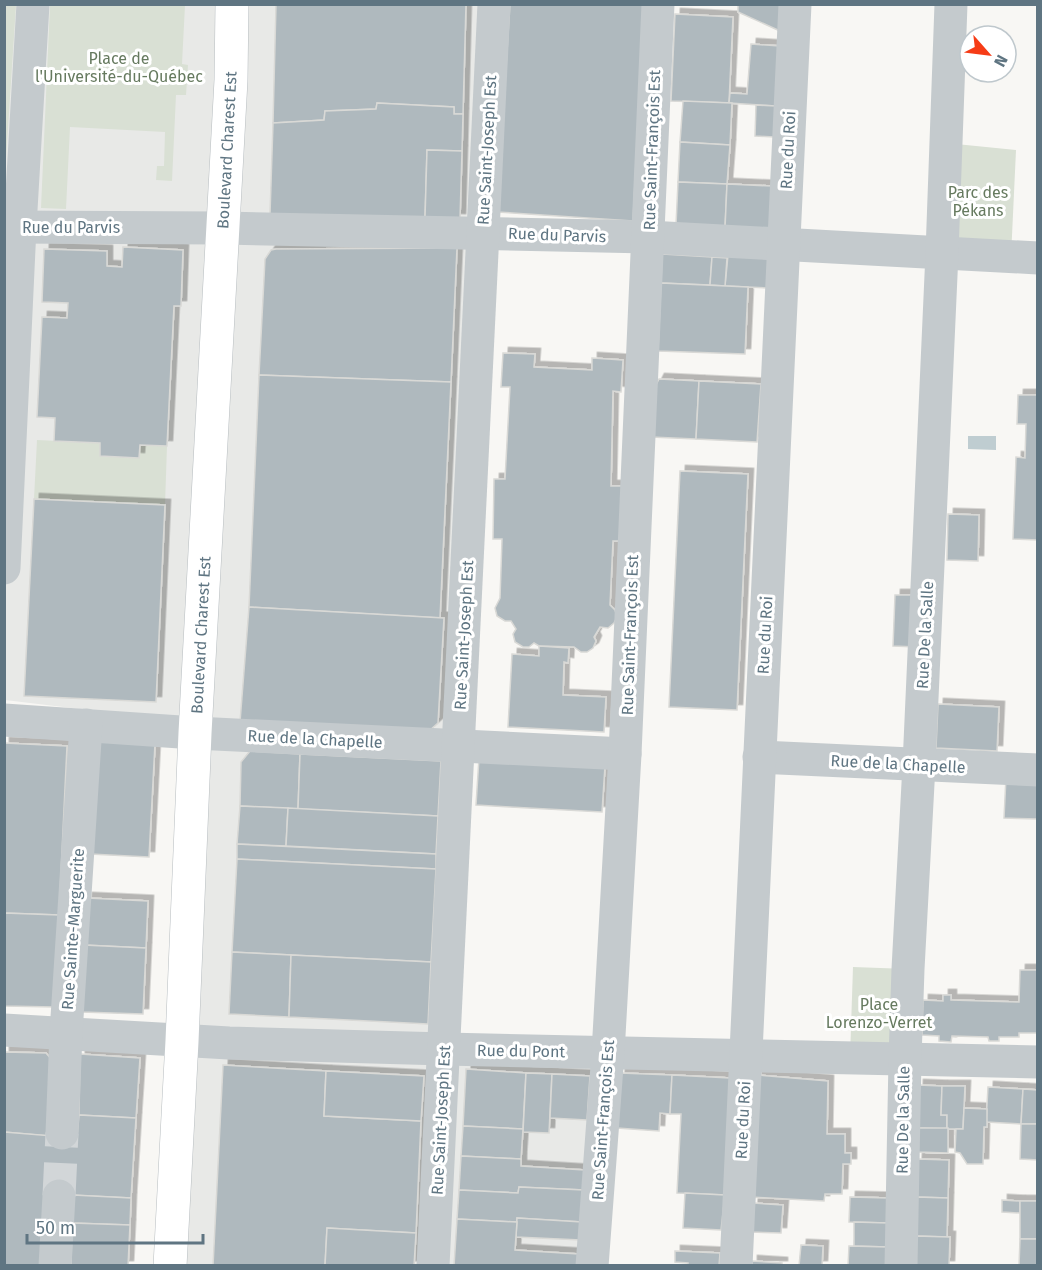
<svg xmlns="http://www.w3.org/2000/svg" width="1042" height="1270" font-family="'Fira Sans',sans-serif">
<defs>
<filter id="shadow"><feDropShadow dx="5.5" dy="-5.5" stdDeviation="0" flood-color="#0004"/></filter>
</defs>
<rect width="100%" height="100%" fill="#f8f7f4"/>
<path fill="#e8e9e7" d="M5,5H495L445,1049L608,1053L592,1265H171L196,723L5,700Z"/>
<g fill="#d9e0d4">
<path d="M5,4L16,5L5,174L4,5Z"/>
<path d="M50,5H185L182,64L188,65L186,95H176L172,181L156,180L157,166H164L165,132L70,127L66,209L41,208Z"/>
<path d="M946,143L1016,150L1011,257L942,253Z"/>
<path d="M37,440L100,443V456L139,458L140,445L167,446L165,505L34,499Z"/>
<path d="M853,967L908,969L905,1059L850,1058Z"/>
</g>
<path fill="#bfcdd1" d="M968,436H996V450L968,449Z"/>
<g fill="#afb9be" stroke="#d9d9d6" stroke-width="1.5" filter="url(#shadow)">
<path d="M276,4H466L463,114H454V107L377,103L376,109L325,111L324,120L273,123Z"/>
<path d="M510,4H644L633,221L497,212Z"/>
<path d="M738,4H781L780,31L738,12Z"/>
<path d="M675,14L733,17L729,103L671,101Z"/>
<path d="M751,44L780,46L776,106L729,103L730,93L747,94Z"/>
<path d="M683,101L732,103L730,145L680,142Z"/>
<path d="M377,103L454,107V114H463L462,151L427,150L425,218L270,214L273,123L324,120L325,111L376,109Z"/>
<path d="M756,105L776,106L775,137L755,136Z"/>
<path d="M680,142L730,145L727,184L678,182Z"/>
<path d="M427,150L462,151L460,219L425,218Z"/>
<path d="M678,182L727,184L725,228L676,225Z"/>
<path d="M727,184L772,186L770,230L725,228Z"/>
<path d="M123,247L183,250L181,306H174L167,446L140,445L139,458L100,456V443L54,441L55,418L37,417L42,317L67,318L68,303L42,302L44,249L107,251V266L122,267Z"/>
<path d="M457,248L451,382L259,375L265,259L271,250L276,249Z"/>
<path d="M662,254L712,257L710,285L661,283Z"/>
<path d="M728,255L770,258L768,288L725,286Z"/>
<path d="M712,257L727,258L725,286L710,285Z"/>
<path d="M661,283L748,287L745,354L658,351Z"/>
<path d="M503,353L535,354L534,367L592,370V358L623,360L621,392L613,391L611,486H623L621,541H613L610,605L615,610L617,617L614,623L608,628L600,627L594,637L596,641L593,648L587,652H581L574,647L539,646L534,643L529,647H523L515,642L513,634L516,629L511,621H505L497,616L495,608L500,598L502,539H493L494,479H505L510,387H501Z"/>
<path d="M259,375L451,382L440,618L249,607Z"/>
<path d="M659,379L699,381L696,439L651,437L653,391Z"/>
<path d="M699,381L761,384L757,442L696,439Z"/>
<path d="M1018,395H1038V540L1013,539L1016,457L1025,458L1026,424H1017Z"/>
<path d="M680,471L748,474L737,710L669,707Z"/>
<path d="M34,499L165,505L156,702L24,696Z"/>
<path d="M948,514L979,515L978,561L947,560Z"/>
<path d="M895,595H919L917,647L893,646Z"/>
<path d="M249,607L444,618L438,723L429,731L240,722Z"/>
<path d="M539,646L569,648L568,663L564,662L563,695L606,697L604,732L508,727L512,654L539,656Z"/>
<path d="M938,704L999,707L997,751L936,748Z"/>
<path d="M94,740L155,744L149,857L90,854Z"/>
<path d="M4,743L67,746L59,915L4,913Z"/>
<path d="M250,751L300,754L298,809L240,806L241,762Z"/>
<path d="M300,754L441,761L438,816L298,809Z"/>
<path d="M479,758L605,766L602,812L476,805Z"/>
<path d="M1006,777L1038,778V819L1004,818Z"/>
<path d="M240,806L288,808L286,846L237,844Z"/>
<path d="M288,808L438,816L436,854L286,846Z"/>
<path d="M237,844L436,854V869L237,859Z"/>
<path d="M237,859L436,869L431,962L232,952Z"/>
<path d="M87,898L148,901L146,948L85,945Z"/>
<path d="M4,913L59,915L55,1007L4,1006Z"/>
<path d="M83,945L146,948L143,1014L81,1012Z"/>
<path d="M232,952L291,955L289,1017L229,1014Z"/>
<path d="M291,955L431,962L428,1024L289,1017Z"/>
<path d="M1020,970H1038V1033H1019V1037H999V1041H989L988,1037L952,1036L951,1042L939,1041V1036L922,1035L923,1000L943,1001V995H951V1000L1019,1002Z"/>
<path d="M4,1052L46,1053L53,1061L49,1136L4,1132Z"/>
<path d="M80,1054L140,1058L136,1118L79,1115Z"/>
<path d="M223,1065L326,1071L324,1116L421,1121L416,1233L327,1228L325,1266H213Z"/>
<path d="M466,1069L526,1073L523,1129L463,1126Z"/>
<path d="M326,1071L424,1076L421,1121L324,1116Z"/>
<path d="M526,1073L552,1074L549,1133L523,1132Z"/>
<path d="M620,1073L672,1075L670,1114L660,1113L659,1131L617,1128Z"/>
<path d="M552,1074L590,1076L587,1120L550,1118Z"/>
<path d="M672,1075L730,1078L725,1195L677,1193L681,1114H670Z"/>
<path d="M757,1075L828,1081L827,1134H845V1153H851V1164H843L842,1194H825L824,1201L749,1197Z"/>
<path d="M918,1085L942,1086L941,1115H947V1129L917,1128Z"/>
<path d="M942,1086H965L963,1129H947V1115H941Z"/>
<path d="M988,1087L1023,1089L1021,1124L986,1122Z"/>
<path d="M1023,1089L1038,1090V1124H1021Z"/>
<path d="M964,1108L987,1109V1127H984L983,1164H967L960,1153L955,1152L956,1129H963Z"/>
<path d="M79,1115L136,1118L131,1198L50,1194L44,1266H4V1132L77,1138Z"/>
<path d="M1021,1124H1038V1160L1020,1159Z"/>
<path d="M463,1126L523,1129L521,1159L461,1156Z"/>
<path d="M917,1128H948V1153L917,1152Z"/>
<path d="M461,1156L521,1159V1166L585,1170L584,1190L519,1187L518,1193L459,1190Z"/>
<path d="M917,1159L949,1160L948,1198L916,1197Z"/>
<path d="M519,1187L584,1190L582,1222L517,1218V1222L457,1219L459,1190L518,1193Z"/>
<path d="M685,1193L725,1195L721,1230L683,1228Z"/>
<path d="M73,1195L131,1198L130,1225L72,1223Z"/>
<path d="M850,1197L889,1198L888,1223L849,1222Z"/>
<path d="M916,1197L948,1198L947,1237L915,1236Z"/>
<path d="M1002,1200L1020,1201V1213L1002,1212Z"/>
<rect x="1020" y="1201" width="18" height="38"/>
<path d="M753,1203L783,1205L781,1233L751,1232Z"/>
<path d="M517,1218L582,1222L581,1240L516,1237Z"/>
<path d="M457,1219L517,1222L515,1250L579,1254L578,1266H454Z"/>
<path d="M854,1222L888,1223V1247L854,1246Z"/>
<path d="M72,1223L130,1225L128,1266H71Z"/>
<path d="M327,1228L416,1233L414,1266H325Z"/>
<path d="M915,1236L950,1237L949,1266H914Z"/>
<path d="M1020,1239H1038V1266H1019Z"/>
<path d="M801,1245L823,1246L822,1266H799Z"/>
<path d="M849,1246L888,1247L887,1266H848Z"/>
<path d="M675,1251L720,1253L719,1266H688V1263L675,1262Z"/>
<path d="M752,1261L782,1263V1266H752Z"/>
</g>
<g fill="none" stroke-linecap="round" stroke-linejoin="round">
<path stroke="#d2d6d8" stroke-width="33" stroke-dasharray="33 16" stroke-linecap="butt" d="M59,1196L62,1133"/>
<defs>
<path id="major" d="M170,1266L182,1041L195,733L231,80L232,4"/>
</defs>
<use href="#major" stroke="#b7bdc0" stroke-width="34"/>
<g stroke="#c4cacd" stroke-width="33">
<path d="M4,227L223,228L648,237L1038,258"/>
<path d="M4,568L20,227L33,4"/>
<path d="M4,720L195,733L625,754"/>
<path d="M759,757L1038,770"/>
<path d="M4,1030L229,1043L445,1049L1038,1062"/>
<path d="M62,1133L66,1033L86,725"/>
<path d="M55,1266L59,1196"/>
<path d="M433,1266C456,845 471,425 494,4"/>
<path d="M592,1266L608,1053L625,754L658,4"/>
<path d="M736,1266C757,845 774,425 795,4"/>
<path d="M901,1266L905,1059L908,969L919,765L942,253L951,4"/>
</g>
<use href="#major" stroke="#fff" stroke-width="33"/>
</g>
<g text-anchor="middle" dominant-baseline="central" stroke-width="6" stroke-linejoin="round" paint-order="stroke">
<g font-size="16" fill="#667a5f" stroke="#fff">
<text x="119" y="58">Place de<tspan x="119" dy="18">l'Université-du-Québec</tspan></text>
<text x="978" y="192">Parc des<tspan x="978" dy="18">Pékans</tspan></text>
<text x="879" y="1004">Place<tspan x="879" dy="18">Lorenzo-Verret</tspan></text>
</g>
<g font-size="16" fill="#5f7582" stroke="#fff">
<text transform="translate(227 150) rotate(-87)">Boulevard Charest Est</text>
<text transform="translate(487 150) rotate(-87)">Rue Saint-Joseph Est</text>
<text transform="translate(652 150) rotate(-88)">Rue Saint-François Est</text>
<text transform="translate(788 150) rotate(-87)">Rue du Roi</text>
<text x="71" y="227">Rue du Parvis</text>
<text transform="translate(557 235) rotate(2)">Rue du Parvis</text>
<text transform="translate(201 635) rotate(-87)">Boulevard Charest Est</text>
<text transform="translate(464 635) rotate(-87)">Rue Saint-Joseph Est</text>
<text transform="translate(630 635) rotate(-88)">Rue Saint-François Est</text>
<text transform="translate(765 635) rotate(-87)">Rue du Roi</text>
<text transform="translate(925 635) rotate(-87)">Rue De la Salle</text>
<text transform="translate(315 739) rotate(3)">Rue de la Chapelle</text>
<text transform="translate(898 764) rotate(3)">Rue de la Chapelle</text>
<text transform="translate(73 929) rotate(-86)">Rue Sainte-Marguerite</text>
<text transform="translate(521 1051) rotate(1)">Rue du Pont</text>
<text transform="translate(441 1120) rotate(-87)">Rue Saint-Joseph Est</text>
<text transform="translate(603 1120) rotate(-86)">Rue Saint-François Est</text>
<text transform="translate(743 1120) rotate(-87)">Rue du Roi</text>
<text transform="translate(903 1120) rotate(-89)">Rue De la Salle</text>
</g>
</g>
<rect width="1042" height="1270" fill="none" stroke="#5f7582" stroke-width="12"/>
<g transform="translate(988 54) rotate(118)"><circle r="28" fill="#ffffff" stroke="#bfc8cd" stroke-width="1.5"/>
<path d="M0-4.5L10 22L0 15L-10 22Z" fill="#f63c16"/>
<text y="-9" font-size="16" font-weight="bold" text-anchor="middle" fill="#5f7582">N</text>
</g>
<path d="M27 1234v9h176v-9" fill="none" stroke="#5f7582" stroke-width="3"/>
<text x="36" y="1234" font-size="18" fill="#5f7582" stroke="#ffffff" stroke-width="4.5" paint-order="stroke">50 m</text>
</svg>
